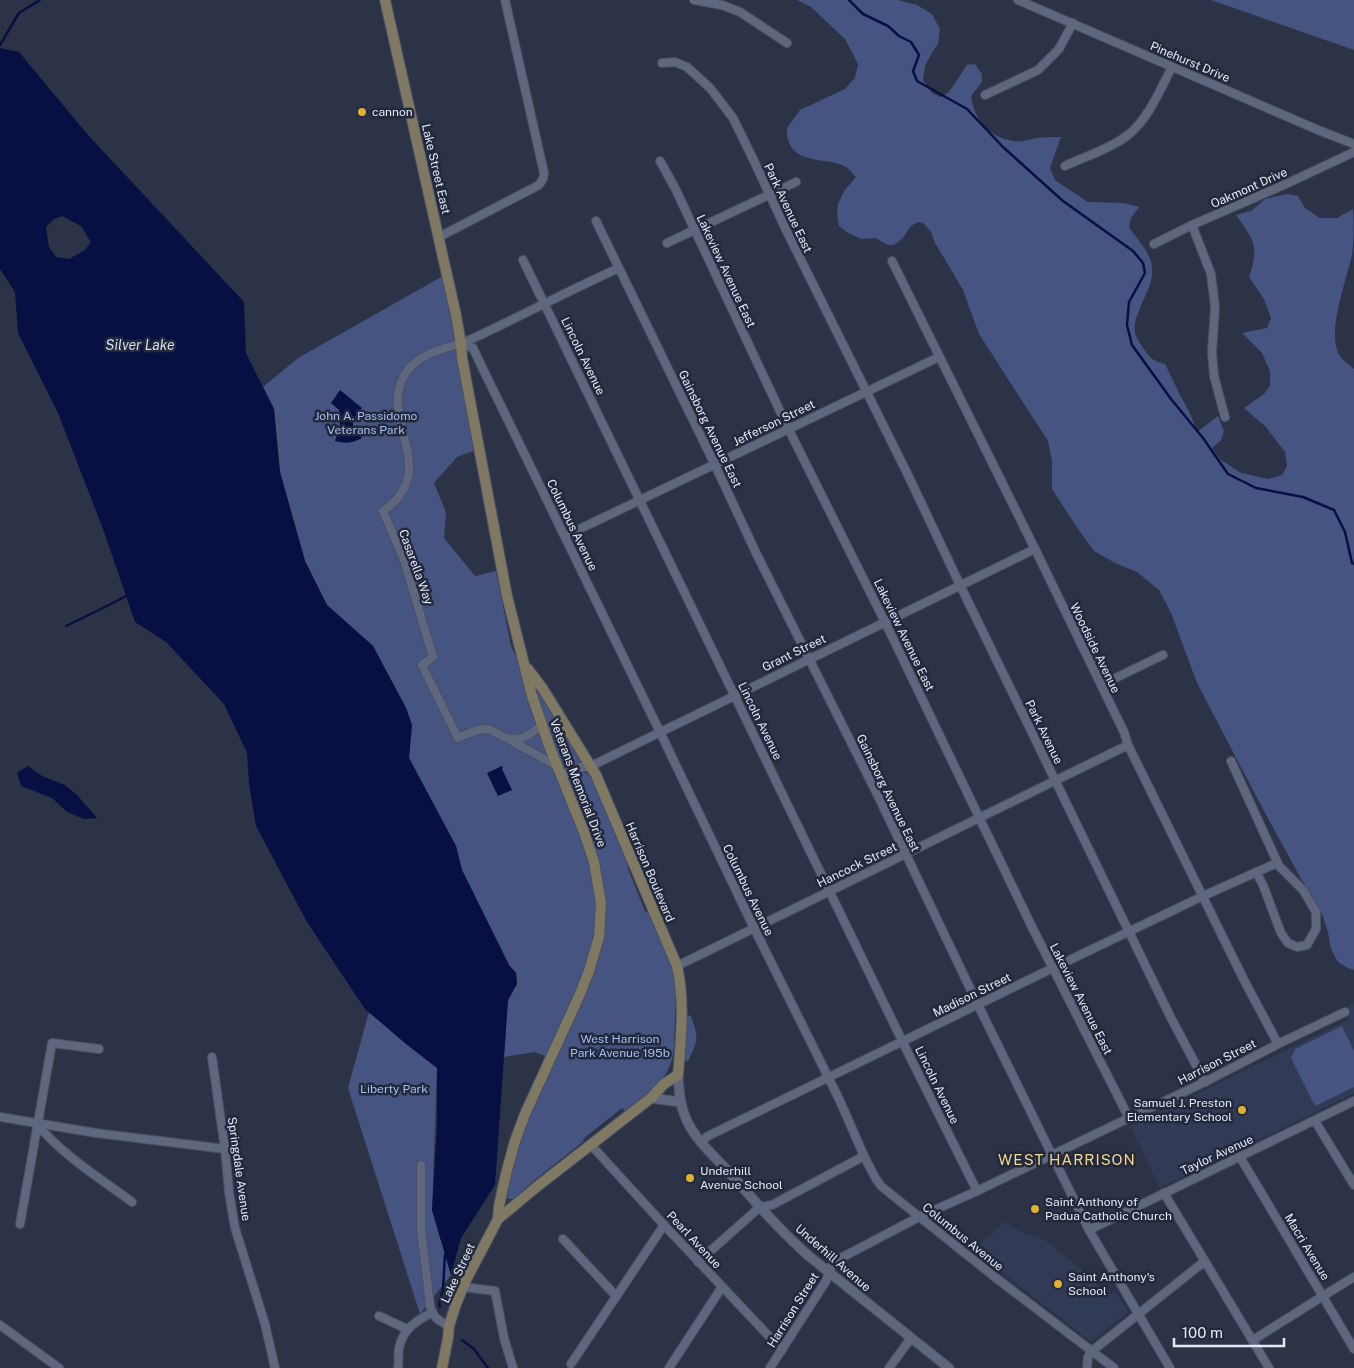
<svg xmlns="http://www.w3.org/2000/svg" width="1354" height="1368" font-family="'Public Sans',sans-serif">
<rect width="100%" height="100%" fill="#2c3347"/>
<g fill="#323b55">
<path d="M1354,1003V1093L1160,1188L1130,1126L1348,1020L1343,1009Z"/>
<path d="M1005,1221L1017,1230L1046,1241L1086,1273L1087,1277L1111,1294L1116,1292L1128,1312L1091,1342L974,1250Z"/>
</g>
<g fill="#455480">
<path d="M797,0H898L917,5L932,14L940,29L938,44L933,51L925,66L923,80L932,93L940,97L949,92L967,65L975,64L982,74V82L971,96C975,121 988,137 1014,141C1021,143 1030,139 1037,138C1045,137 1053,137 1061,137L1050,168L1055,180L1088,202L1124,203L1139,207L1131,218L1129,227C1139,243 1154,254 1152,274C1151,294 1129,318 1136,336C1137,339 1140,343 1142,346C1149,357 1152,361 1165,364L1180,395L1190,413L1197,432L1218,416L1224,431L1221,440L1212,448L1221,460L1241,473L1268,479L1282,475L1287,466L1285,452L1266,427L1244,408L1264,394L1270,386V371L1262,353L1242,333L1267,328L1271,318L1264,299L1249,277C1259,247 1255,241 1236,215L1251,211L1265,199L1287,194L1298,196L1305,208L1320,218H1337L1353,209C1354,224 1354,240 1352,255C1346,282 1328,327 1338,353C1341,359 1349,365 1354,369V970L1348,968L1338,962L1331,949L1328,932L1322,914L1299,875L1265,813L1197,683L1171,613L1159,590L1137,572L1115,563L1094,551L1078,529L1052,489V462L1048,441L979,334L963,290L935,243L931,232L923,223L917,222L910,227L903,238L894,245H888L875,238L862,239L848,233L839,226L837,214L838,204L844,191L856,177C852,173 849,168 844,166C826,157 796,165 788,140C787,137 787,132 787,128L800,110L845,89L855,78L858,64L845,39L811,7Z"/>
<path d="M1211,0H1354V50Z"/>
<path d="M443,276L476,450L457,457L434,483L446,512L444,538L475,576L496,571L511,646L517,659L529,704L573,816L591,867L595,885V931L591,949L577,989L562,1023L545,1056L535,1052L504,1057L508,1000L517,984L516,973L509,965L462,870L456,846L409,758L412,725L406,708L373,646L327,605L305,561L280,472L274,409L263,387L298,358Z"/>
<path d="M536,691L538,692L581,760L580,764C573,767 567,770 560,764L535,693Z"/>
<path d="M583,772L590,774L628,860V869L645,911L650,914L674,972L676,983L674,1049C669,1083 649,1092 625,1111L622,1108L583,1139L584,1141L536,1179L513,1199H509L506,1197L508,1181L527,1121L574,1017L605,909L603,884L597,858L569,782L572,776Z"/>
<path d="M369,1012L437,1068L432,1210L451,1275L420,1314L348,1088Z"/>
<path d="M687,1015L691,1016C699,1038 698,1041 688,1061H683L685,1017Z"/>
<path d="M1342,1026L1354,1051V1087L1315,1106L1291,1058L1295,1049Z"/>
</g>
<g fill="#080f42" fill-rule="evenodd">
<path d="M0,48L19,52L87,134L244,302L246,353L274,409L280,472L305,561L327,605L373,646L406,708L412,725L409,758L456,846L462,870L509,965L516,973L517,984L508,1000L495,1185L461,1238L451,1275L432,1210L437,1126V1068L406,1044L365,1009L307,922L256,826L249,784L247,753L224,704L166,642L135,622L103,529L58,413L18,333L15,292L0,269ZM62,216L81,226L91,242L85,250L69,259L56,257L49,247L46,227L54,219Z"/>
<path d="M340,390L362,408L353,419V425L362,438C353,443 345,444 335,441L340,426L339,410L331,403Z"/>
<path d="M28,766L42,776L65,785L77,795L97,818L84,819L67,812L52,798L21,786L17,773Z"/>
<path d="M502,766L503,768L502,769L512,790L498,796L487,773Z"/>
</g>
<g fill="none" stroke-linecap="round" stroke-linejoin="round">
<g stroke="#080f42" stroke-width="2.5">
<path d="M849,0L863,14L888,26L899,36L911,42L919,55L913,71L917,81L967,109L1003,147L1063,201L1133,251L1143,263L1145,273L1129,302L1127,325L1132,345L1171,399L1203,438L1228,474L1256,488L1303,497L1334,510L1345,532L1352,563L1354,564"/>
<path d="M0,45L19,13L40,0"/>
<path d="M66,626L107,606L126,596"/>
<path d="M440,1307L439,1304L443,1289L445,1255"/>
<path d="M462,1340L474,1349L488,1368"/>
</g>
<defs>
<g id="minor">
<path d="M694,0L722,5L740,12L787,43"/>
<path d="M1018,0L1318,130L1354,144"/>
<path d="M662,63L675,62L687,67L710,88L733,118L754,161L787,232L908,475L960,585L1171,1018L1205,1082"/>
<path d="M985,95L1038,70L1059,49L1073,23"/>
<path d="M660,161L675,188L788,428L885,622L1032,927L1129,1118"/>
<path d="M1065,166C1084,157 1112,148 1128,135C1149,118 1160,90 1172,67"/>
<path d="M596,221L715,465L757,555L879,798L978,1005L1089,1230L1170,1368"/>
<path d="M1192,225L1211,274L1215,307L1212,352L1214,376L1225,417"/>
<path d="M439,237L539,185L543,179L544,173L505,0"/>
<path d="M667,243L796,182"/>
<path d="M1154,244L1192,225L1286,184L1354,152"/>
<path d="M523,260L910,1057L977,1191"/>
<path d="M892,261L1035,549L1124,732L1128,745L1244,980L1278,1044"/>
<path d="M461,344L473,348L481,365L660,732L754,928L840,1101L864,1156L876,1179L881,1186L892,1195L996,1278L1114,1368"/>
<path d="M565,536L939,357"/>
<path d="M1101,685L1163,655"/>
<path d="M542,725C532,733 520,743 506,738C500,736 495,731 488,729C479,728 466,734 458,738L422,665L433,657L404,560L383,511C444,469 374,417 407,371C424,349 451,349 474,338C523,315 570,290 619,268"/>
<path d="M508,739L557,766"/>
<path d="M1231,761L1279,866L1303,890L1316,912V929L1307,945L1297,947L1288,943L1281,933L1263,885L1256,872"/>
<path d="M591,766L1035,549"/>
<path d="M677,966L1128,745"/>
<path d="M212,1057L225,1149L229,1192L235,1228L265,1324L275,1368"/>
<path d="M0,1117L96,1133L225,1149"/>
<path d="M1315,1121L1354,1185"/>
<path d="M37,1124C61,1154 101,1179 132,1202"/>
<path d="M701,1142L708,1136L1053,968L1203,896L1277,863"/>
<path d="M591,1145L664,1225L782,1350"/>
<path d="M1240,1157L1354,1349"/>
<path d="M421,1165V1230L430,1305C432,1317 439,1321 449,1326"/>
<path d="M1164,1193L1269,1368"/>
<path d="M20,1224L52,1043L99,1049"/>
<path d="M1089,1230L1354,1101"/>
<path d="M563,1239L616,1296"/>
<path d="M698,1262L760,1207L772,1205L864,1156"/>
<path d="M463,1287L495,1291L504,1338L513,1368"/>
<path d="M379,1316L407,1329"/>
<path d="M0,1325L59,1368"/>
<path d="M1253,1340L1323,1296L1354,1277"/>
<path d="M571,1364L664,1225"/>
<path d="M398,1368C399,1361 398,1354 399,1348C403,1329 416,1321 431,1313"/>
<path d="M669,1368L722,1287"/>
<path d="M770,1368L826,1281L832,1265L839,1259L919,1217L977,1191L1129,1118L1205,1082L1278,1044L1345,1012"/>
<path d="M889,1368L911,1338"/>
<path d="M1087,1368L1088,1357L1092,1351L1205,1261"/>
</g>
<g id="tertiary">
<path d="M562,775L582,767L591,766"/>
<path d="M678,1075C679,1092 680,1107 688,1123C697,1141 714,1156 727,1170C754,1200 780,1231 810,1257L949,1368"/>
<path d="M651,1098L680,1102"/>
</g>
<g id="secondary">
<path d="M385,0L456,315L461,344L462,358L507,596L532,696L550,748L584,832L594,862L601,903L599,937L589,971L580,994L525,1114L515,1141L506,1174L499,1206L498,1219L466,1280L456,1304L449,1326L448,1338L442,1368"/>
<path d="M498,1219L539,1185L651,1098L664,1084L678,1075C681,1039 685,1001 677,966L596,775L543,689L528,669"/>
</g>
</defs>
<use href="#minor" stroke="#4a5061" stroke-width="10"/>
<use href="#tertiary" stroke="#4a5061" stroke-width="11"/>
<use href="#secondary" stroke="#4a5061" stroke-width="12"/>
<use href="#minor" stroke="#5f677e" stroke-width="8"/>
<use href="#tertiary" stroke="#5f677e" stroke-width="9"/>
<use href="#secondary" stroke="#7f7863" stroke-width="10"/>
</g>
<g fill="#deb133" stroke="#22293c" stroke-width="2">
<circle cx="362" cy="112" r="5"/>
<circle cx="1242" cy="1110" r="5"/>
<circle cx="690" cy="1178" r="5"/>
<circle cx="1035" cy="1209" r="5"/>
<circle cx="1058" cy="1284" r="5"/>
</g>
<g text-anchor="middle" dominant-baseline="central" stroke-width="5" stroke-linejoin="round" paint-order="stroke">
<g font-size="12" fill="#e3e8f5" stroke="#22293c">
<text transform="translate(1190 62) rotate(23)">Pinehurst Drive</text>
<text transform="translate(436 169) rotate(77)">Lake Street East</text>
<text transform="translate(1249 188) rotate(-24)">Oakmont Drive</text>
<text transform="translate(788 208) rotate(65)">Park Avenue East</text>
<text transform="translate(726 271) rotate(65)">Lakeview Avenue East</text>
<text transform="translate(583 356) rotate(64)">Lincoln Avenue</text>
<text transform="translate(774 423) rotate(-26)">Jefferson Street</text>
<text transform="translate(710 429) rotate(64)">Gainsborg Avenue East</text>
<text transform="translate(572 525) rotate(64)">Columbus Avenue</text>
<text transform="translate(416 567) rotate(70)">Casarella Way</text>
<text transform="translate(904 635) rotate(64)">Lakeview Avenue East</text>
<text transform="translate(1095 648) rotate(64)">Woodside Avenue</text>
<text transform="translate(794 653) rotate(-26)">Grant Street</text>
<text transform="translate(760 721) rotate(64)">Lincoln Avenue</text>
<text transform="translate(1044 732) rotate(64)">Park Avenue</text>
<text transform="translate(578 783) rotate(69)">Veterans Memorial Drive</text>
<text transform="translate(888 793) rotate(64)">Gainsborg Avenue East</text>
<text transform="translate(857 865) rotate(-26)">Hancock Street</text>
<text transform="translate(650 872) rotate(67)">Harrison Boulevard</text>
<text transform="translate(748 890) rotate(64)">Columbus Avenue</text>
<text transform="translate(972 995) rotate(-26)">Madison Street</text>
<text transform="translate(1081 999) rotate(63)">Lakeview Avenue East</text>
<text transform="translate(1217 1062) rotate(-27)">Harrison Street</text>
<text transform="translate(937 1085) rotate(64)">Lincoln Avenue</text>
<text transform="translate(1217 1155) rotate(-25)">Taylor Avenue</text>
<text transform="translate(239 1169) rotate(82)">Springdale Avenue</text>
<text transform="translate(963 1237) rotate(39)">Columbus Avenue</text>
<text transform="translate(694 1240) rotate(47)">Pearl Avenue</text>
<text transform="translate(1307 1247) rotate(59)">Macri Avenue</text>
<text transform="translate(833 1258) rotate(41)">Underhill Avenue</text>
<text transform="translate(458 1273) rotate(-65)">Lake Street</text>
<text transform="translate(793 1310) rotate(-58)">Harrison Street</text>
</g>
<g font-size="12" fill="#e3e8f5" stroke="#22293c" text-anchor="start">
<text x="372" y="112">cannon</text>
<text x="1232" y="1103" text-anchor="end">Samuel J. Preston<tspan x="1232" dy="14">Elementary School</tspan></text>
<text x="700" y="1171">Underhill<tspan x="700" dy="14">Avenue School</tspan></text>
<text x="1045" y="1202">Saint Anthony of<tspan x="1045" dy="14">Padua Catholic Church</tspan></text>
<text x="1068" y="1277">Saint Anthony's<tspan x="1068" dy="14">School</tspan></text>
</g>
<g font-size="12" fill="#aabdf0" stroke="#22293c">
<text x="366" y="416">John A. Passidomo<tspan x="366" dy="14">Veterans Park</tspan></text>
<text x="620" y="1039">West Harrison<tspan x="620" dy="14">Park Avenue 195b</tspan></text>
<text x="394" y="1089">Liberty Park</text>
</g>
<g font-size="14" font-style="italic" fill="#d6ddee" stroke="#22293c">
<text x="140" y="345">Silver Lake</text>
</g>
<g font-size="15" letter-spacing="1" fill="#f5d68b" stroke="#22293c">
<text x="1067" y="1159">WEST HARRISON</text>
</g>
</g>
<path d="M1174 1338v8h110v-8" fill="none" stroke="#e3e8f5" stroke-width="2.5"/>
<text x="1182" y="1338" font-size="15" fill="#e3e8f5" stroke="#22293c" stroke-width="4" paint-order="stroke">100 m</text>
</svg>
